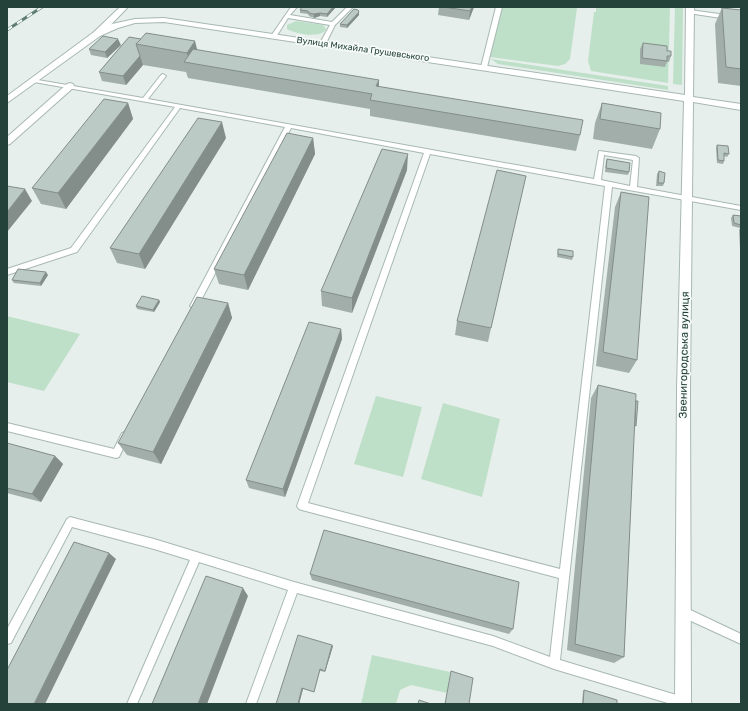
<svg xmlns="http://www.w3.org/2000/svg" width="748" height="711" font-family="Rubik,sans-serif">
<rect width="100%" height="100%" fill="#e6efeb"/>
<g fill="#bfe0c8">
<path d="M503,7L577,8L570,59L565,64L558,66L490,57L501,8Z"/>
<path d="M596,7H670L668,83L591,71L588,61L594,12H596Z"/>
<path d="M675,7H683L682,85L673,84Z"/>
<path d="M296,21L323,25L326,29L325,31C317,38 296,34 287,29V25Z"/>
<path d="M491,59L668,86V90L498,64Z"/>
<path d="M7,316L80,334L44,391L7,382Z"/>
<path d="M376,396L422,407L403,477L354,464Z"/>
<path d="M443,403L500,419L482,497L421,479Z"/>
<path d="M372,655L450,672L447,693L411,685L400,690L396,704H361Z"/>
</g>
<g fill="none" stroke-linecap="round" stroke-linejoin="round">
<defs>
<g id="service">
<path d="M291,7H297L290,15L332,22L347,7H353L335,25L326,43L323,45L320,43L330,25L288,18L276,37H272L271,36Z"/>
<path d="M496,7H502L487,67L484,69L481,67Z"/>
<path d="M690,10L741,17V21L688,13L687,12Z"/>
<path d="M163,74L166,76L148,99L594,179L599,151L636,156L639,158L637,187L741,206V210L612,187L560,660L683,697L687,698L688,702V704H671L554,669L493,646L297,593L256,704H246L288,590L199,562L137,704H127L190,560L154,549L72,527L11,643L7,644V629L67,519L70,517L154,539L294,582L493,636L550,657L559,578L302,510L299,509L297,506L424,153L291,128L197,308L194,309L190,306L285,127L180,108L77,252L7,275V269L71,248L175,107L34,82L32,81V79L143,98L161,75ZM430,154L605,186L560,569L308,503ZM604,155L633,160L630,186L601,180Z"/>
<path d="M7,423L114,449L122,433L125,432L128,433L129,436L119,457L116,458L7,431Z"/>
<path d="M682,606L741,634V644L678,615L677,611L678,607Z"/>
</g>
<g id="minor">
<path d="M120,7H128L100,36H94V32Z"/>
<path d="M70,83L73,84L74,86L73,88L10,144L7,145V137L67,84Z"/>
</g>
<path id="tertiary" d="M686,7H694L693,97L741,104V110L693,102L690,389L691,704H675L677,389L684,101L164,22L135,23L118,28L100,36L7,103V96L94,32L112,24L135,19L164,18L685,95Z"/>
</defs>
<use href="#service" stroke="#a8b8b2" stroke-width="2"/>
<use href="#minor" stroke="#a8b8b2" stroke-width="2"/>
<use href="#tertiary" stroke="#a8b8b2" stroke-width="2"/>
<use href="#service" fill="#fff" fill-rule="evenodd"/>
<use href="#minor" fill="#fff" fill-rule="evenodd"/>
<use href="#tertiary" fill="#fff" fill-rule="evenodd"/>
<defs>
<path id="rail" d="M7,30L42,7"/>
</defs>
<use href="#rail" stroke="#5f7d75" stroke-width="3"/>
<use href="#rail" stroke="#f7fbf9" stroke-width="2" stroke-dasharray="6" stroke-linecap="butt"/>
</g>
<g fill="#a1aea9">
<path d="M336,7L327,17L320,16L314,18L309,16L308,14L300,13V10Z"/>
<path d="M439,7H474L469,20L438,15Z"/>
<path d="M722,8L741,10V86L718,83L715,24Z"/>
<path d="M359,12V15L347,28L340,27V24Z"/>
<path d="M129,37L379,87L580,135L576,151L370,116V109L188,78L186,72L143,65L126,85L102,81L99,72Z"/>
<path d="M643,43L667,51L671,56L669,62H667L665,67L640,64V49Z"/>
<path d="M121,45L107,58L91,55L89,49Z"/>
<path d="M128,103L133,119L66,209L41,204L32,188Z"/>
<path d="M602,103L660,129L652,149L593,139L595,123Z"/>
<path d="M226,138L145,269L117,263L110,248Z"/>
<path d="M313,138L315,154L248,290L219,284L214,269Z"/>
<path d="M717,145L729,154L727,157L724,156V161L723,164L717,163L716,148Z"/>
<path d="M607,159L629,172L628,175L605,172L606,162Z"/>
<path d="M407,170L352,313L322,306L321,291Z"/>
<path d="M659,171L664,183L663,186H656L657,174Z"/>
<path d="M621,192L637,360L629,373L596,366L615,207Z"/>
<path d="M733,215L741,216V269L739,230L740,228L732,226L731,218Z"/>
<path d="M558,249L573,257L572,260L557,257Z"/>
<path d="M48,275L41,286L14,283L12,280Z"/>
<path d="M159,300L160,302L154,312L137,309L136,306Z"/>
<path d="M228,303L232,318L161,464L127,455L118,443Z"/>
<path d="M457,321L491,328L488,342L455,335Z"/>
<path d="M341,329L342,339L285,497L249,488L246,480Z"/>
<path d="M598,385L636,426L634,428L624,657L614,663L567,650L591,398Z"/>
<path d="M7,443L55,456L63,464L41,502L7,493Z"/>
<path d="M310,574L513,629L509,634L312,580Z"/>
<path d="M332,645L333,646L325,672L320,671L314,692L303,689L299,704H276Z"/>
<path d="M584,690L617,704H582L583,691Z"/>
</g>
<g fill="#838d89">
<path d="M333,7H336L327,17V14Z"/>
<path d="M472,7H474L469,20L470,11Z"/>
<path d="M359,12V15L347,28V25Z"/>
<path d="M320,13V16L314,18V14Z"/>
<path d="M118,39L121,45L107,58L105,52Z"/>
<path d="M195,41L200,61L189,63L187,53Z"/>
<path d="M140,56L143,65L126,85L123,76Z"/>
<path d="M379,80V95L376,102V86Z"/>
<path d="M128,103L133,119L66,209L58,193Z"/>
<path d="M222,122L226,138L145,269L139,254Z"/>
<path d="M313,138L315,154L248,290L244,275Z"/>
<path d="M408,154L407,170L352,313V298Z"/>
<path d="M25,189L32,201L7,232V212Z"/>
<path d="M46,272L48,275L41,286L40,283Z"/>
<path d="M159,300L160,302L154,312L153,310Z"/>
<path d="M228,303L232,318L161,464L153,452Z"/>
<path d="M341,329L342,339L285,497L283,489Z"/>
<path d="M55,456L63,464L41,502L32,494Z"/>
<path d="M109,553L116,559L45,704H34Z"/>
<path d="M243,588L248,596L207,704H198Z"/>
<path d="M332,645L333,646L325,672V671Z"/>
<path d="M302,688L303,689L299,704H298Z"/>
</g>
<g fill="#bbcac4" stroke="#838d89">
<path d="M302,7H333L327,14L320,13L314,14L309,13L308,11L300,10Z"/>
<path d="M444,7H472L470,11Z"/>
<path d="M722,8L741,10V69L726,67Z"/>
<path d="M354,9L358,10L359,12L347,25L340,24Z"/>
<path d="M146,33L195,41L187,53L136,44Z"/>
<path d="M103,36L118,39L105,52L89,49Z"/>
<path d="M129,37L141,39L136,44L140,56L123,76L99,72Z"/>
<path d="M643,43L667,46V51H671V56H667V61L642,58Z"/>
<path d="M193,49L379,80L376,86L583,120L580,135L370,100L372,94L184,62Z"/>
<path d="M104,99L128,103L58,193L32,188Z"/>
<path d="M602,103L661,113L660,129L600,119Z"/>
<path d="M198,118L222,122L139,254L110,248Z"/>
<path d="M287,133L313,138L244,275L214,269Z"/>
<path d="M717,145L728,146L729,154L724,153V161L718,160Z"/>
<path d="M382,149L408,154L352,298L321,291Z"/>
<path d="M607,159L630,163L629,172L606,168Z"/>
<path d="M497,170L526,176L491,328L457,321Z"/>
<path d="M659,171L665,173L664,183H658Z"/>
<path d="M7,186L25,189L7,212Z"/>
<path d="M621,192L649,197L637,360L603,352Z"/>
<path d="M733,215L741,216V225L734,223Z"/>
<path d="M558,249L573,251V257L558,254Z"/>
<path d="M18,269L46,272L40,283L12,280Z"/>
<path d="M142,296L159,300L153,310L136,306Z"/>
<path d="M197,297L228,303L153,452L118,443Z"/>
<path d="M309,322L341,329L283,489L246,480Z"/>
<path d="M598,385L636,394L624,657L575,644Z"/>
<path d="M636,401H638L636,426L635,425Z"/>
<path d="M7,443L55,456L32,494L7,488Z"/>
<path d="M324,530L519,582L513,629L310,574Z"/>
<path d="M74,542L109,553L34,704H7V670Z"/>
<path d="M206,576L243,588L198,704H152Z"/>
<path d="M298,635L332,645L325,671L320,669L314,692L302,688L298,704H276Z"/>
<path d="M451,671L473,678L469,704H445Z"/>
<path d="M584,690L617,700V704H583Z"/>
<path d="M419,700L431,704H418Z"/>
</g>
<g text-anchor="middle" dominant-baseline="central" stroke-width="3.5" stroke-linejoin="round" paint-order="stroke">
<g font-size="9" fill="#24423a" stroke="#f7fbf9">
<text transform="translate(363 49) rotate(8)">Вулиця Михайла Грушевського</text>
</g>
<g font-size="11" fill="#24423a" stroke="#f7fbf9">
<text transform="translate(684 355) rotate(-89)">Звенигородська вулиця</text>
</g>
</g>
<rect width="748" height="711" fill="none" stroke="#24423a" stroke-width="16"/>
</svg>
